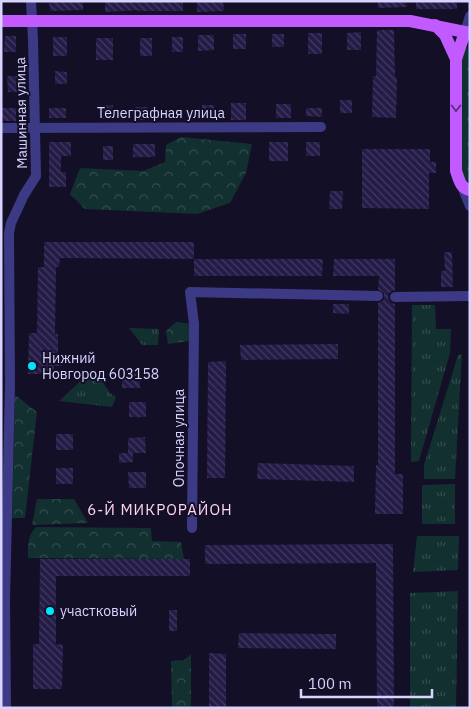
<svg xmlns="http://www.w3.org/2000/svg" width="471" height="709" font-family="'IBM Plex Sans',sans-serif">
<defs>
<pattern id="grass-tufts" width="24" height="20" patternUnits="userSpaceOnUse" patternTransform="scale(1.25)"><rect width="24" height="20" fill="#12302f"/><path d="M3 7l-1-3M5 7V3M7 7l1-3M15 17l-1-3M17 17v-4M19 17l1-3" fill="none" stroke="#344d4e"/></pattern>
<pattern id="forest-crowns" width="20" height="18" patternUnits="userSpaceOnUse" patternTransform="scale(1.25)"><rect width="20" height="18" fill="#12302f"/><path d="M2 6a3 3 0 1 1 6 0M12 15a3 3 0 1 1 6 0" fill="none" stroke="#344d4e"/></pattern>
<pattern id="building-back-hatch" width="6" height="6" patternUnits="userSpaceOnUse" patternTransform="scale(1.25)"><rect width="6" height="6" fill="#241b47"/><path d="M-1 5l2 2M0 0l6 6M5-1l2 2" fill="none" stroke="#433b63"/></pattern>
</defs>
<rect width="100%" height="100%" fill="#130f26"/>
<g fill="url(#grass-tufts)">
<path d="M470,46V183L461,175L460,60L463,50Z"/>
<path d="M412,305H435L436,329H451L450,353L419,461L411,462Z"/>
<path d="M129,328L159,329L158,345H142Z"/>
<path d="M462,354L455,479H424V465L458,355Z"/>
<path d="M89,373L102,381L111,394L116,397L112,407L59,401Z"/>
<path d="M455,484V524H422V485Z"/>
<path d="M417,536H459L458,570L413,572Z"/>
<path d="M458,591L456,708H410V593Z"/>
</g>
<g fill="url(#forest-crowns)">
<path d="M181,137L252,144L246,173L230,203L197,214L85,209L70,194L80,168L143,171L165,162L166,145Z"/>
<path d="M176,322L194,324L190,341L168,344L166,331Z"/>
<path d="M15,395L37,412L25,518H12Z"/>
<path d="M37,499H74L88,523L32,525Z"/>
<path d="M36,527L151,528L152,541L181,542L184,559L28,558C28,547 27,536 36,527Z"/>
<path d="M191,654V708H172L171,661L184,660Z"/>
</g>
<g fill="url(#building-back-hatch)">
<path d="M49,1H83V10L50,11Z"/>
<path d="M105,1H183V11H138V10L105,12Z"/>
<path d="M197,1H223L224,11L197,12Z"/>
<path d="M378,1H406L407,7L378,8Z"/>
<rect x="416" y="1" width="41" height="8"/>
<path d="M377,30H394L395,77H397L396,118L372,117L373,76H376Z"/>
<path d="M361,32V50H347V33Z"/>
<rect x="308" y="33" width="14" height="21"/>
<rect x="233" y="34" width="13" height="15"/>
<rect x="272" y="34" width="12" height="13"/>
<path d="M198,35H214V50L198,51Z"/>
<path d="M5,36H16V52H4Z"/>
<rect x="53" y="37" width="14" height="19"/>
<rect x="172" y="37" width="11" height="15"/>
<rect x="96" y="38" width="17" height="22"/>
<rect x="140" y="38" width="12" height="18"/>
<path d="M55,71L67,72V84H55Z"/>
<path d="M7,76H18V92H8Z"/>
<rect x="340" y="100" width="12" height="13"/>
<rect x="231" y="103" width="15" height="17"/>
<rect x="276" y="104" width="15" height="14"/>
<rect x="103" y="105" width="10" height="14"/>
<rect x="202" y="105" width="12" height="14"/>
<path d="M135,107H148L147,120H135Z"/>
<rect x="1" y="108" width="15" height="13"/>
<rect x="49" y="108" width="17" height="10"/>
<path d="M306,108H322V117L306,116Z"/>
<path d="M49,142H71V156H61V172H66V187H49Z"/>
<rect x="269" y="142" width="19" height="19"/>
<rect x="306" y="142" width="14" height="14"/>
<rect x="133" y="144" width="22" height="13"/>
<rect x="103" y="146" width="10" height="14"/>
<path d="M362,149H430V162H436V173H429V209L362,208Z"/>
<path d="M330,191H343L342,209H329Z"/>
<path d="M44,242H194V259L60,258L59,267H56L55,334H58V356H63L62,366H54V374H28L29,333H37L38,267H44Z"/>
<path d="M444,252H452L453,287H441V271H445Z"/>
<path d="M194,259H323L322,276H194Z"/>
<path d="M334,259H395V290L389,293L388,298L391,303L395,304V474H403V514H375L376,465H378V303L384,300V293L378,289L379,276H333Z"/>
<path d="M333,304H349V314L333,313Z"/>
<path d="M338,344V359L241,360L240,345Z"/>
<path d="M226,361L225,478H207L208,362Z"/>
<path d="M122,372H139L140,388H122Z"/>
<rect x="129" y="402" width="17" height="15"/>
<rect x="56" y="434" width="17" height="16"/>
<path d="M145,437L146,453H133V462L119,463V453H128V438Z"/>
<path d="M258,463L354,466V482L257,479Z"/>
<rect x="56" y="468" width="17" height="16"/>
<path d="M128,472H146V488H129Z"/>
<path d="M393,544L394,708H377L376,563L205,564V545Z"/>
<path d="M40,559H190V576H56V644L63,645L62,689H33V644H39Z"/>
<rect x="169" y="610" width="8" height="21"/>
<path d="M239,633L336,634V649L238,648Z"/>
<path d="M209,653L226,654V708H209Z"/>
</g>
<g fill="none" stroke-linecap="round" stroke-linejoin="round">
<g stroke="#3d3a85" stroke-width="10">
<path d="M465,32L470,16"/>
<path d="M1,128L321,127"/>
<path d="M461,184L470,206"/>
<path d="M395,297L470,296"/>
<path d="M192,528L194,324L190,292L378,296"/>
<path d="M6,708L5,601L10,385L9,233L11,223L24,195L36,176L33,40L31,1"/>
</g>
<g stroke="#c25bff" stroke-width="12">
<path d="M1,21H410L470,33"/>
<path d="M435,25L445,35L456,59"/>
<path d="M465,32L456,59V171C459,179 460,188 470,190"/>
</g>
</g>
<defs><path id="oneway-chevron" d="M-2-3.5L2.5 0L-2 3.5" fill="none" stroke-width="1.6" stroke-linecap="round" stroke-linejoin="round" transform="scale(1.25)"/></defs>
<use stroke="#623188" href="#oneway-chevron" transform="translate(456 108) rotate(90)"/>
<g fill="#00e5ff" stroke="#130f26" stroke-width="2">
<circle cx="32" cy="366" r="5"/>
<circle cx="50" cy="611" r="5"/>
</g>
<g text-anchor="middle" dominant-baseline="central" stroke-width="4" stroke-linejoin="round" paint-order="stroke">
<g font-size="14" fill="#d9d4ff" stroke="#130f26">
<text transform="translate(21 113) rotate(-91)">Машинная улица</text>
<text x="161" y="113">Телеграфная улица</text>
<text transform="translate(179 438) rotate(-90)">Опочная улица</text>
</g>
<g font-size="14" fill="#d9d4ff" stroke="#130f26" text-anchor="start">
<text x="42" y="358">Нижний<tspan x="42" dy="16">Новгород 603158</tspan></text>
<text x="60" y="611">участковый</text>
</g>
<g font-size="15" letter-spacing="1" fill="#ffd6f0" stroke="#130f26">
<text x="160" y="509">6-Й МИКРОРАЙОН</text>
</g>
</g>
<rect width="471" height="709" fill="none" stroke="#d9d4ff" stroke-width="5"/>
<path d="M301 689v8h131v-8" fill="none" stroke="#d9d4ff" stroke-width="2.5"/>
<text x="308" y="689" font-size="15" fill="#d9d4ff" stroke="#130f26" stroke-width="4" paint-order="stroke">100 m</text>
</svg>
